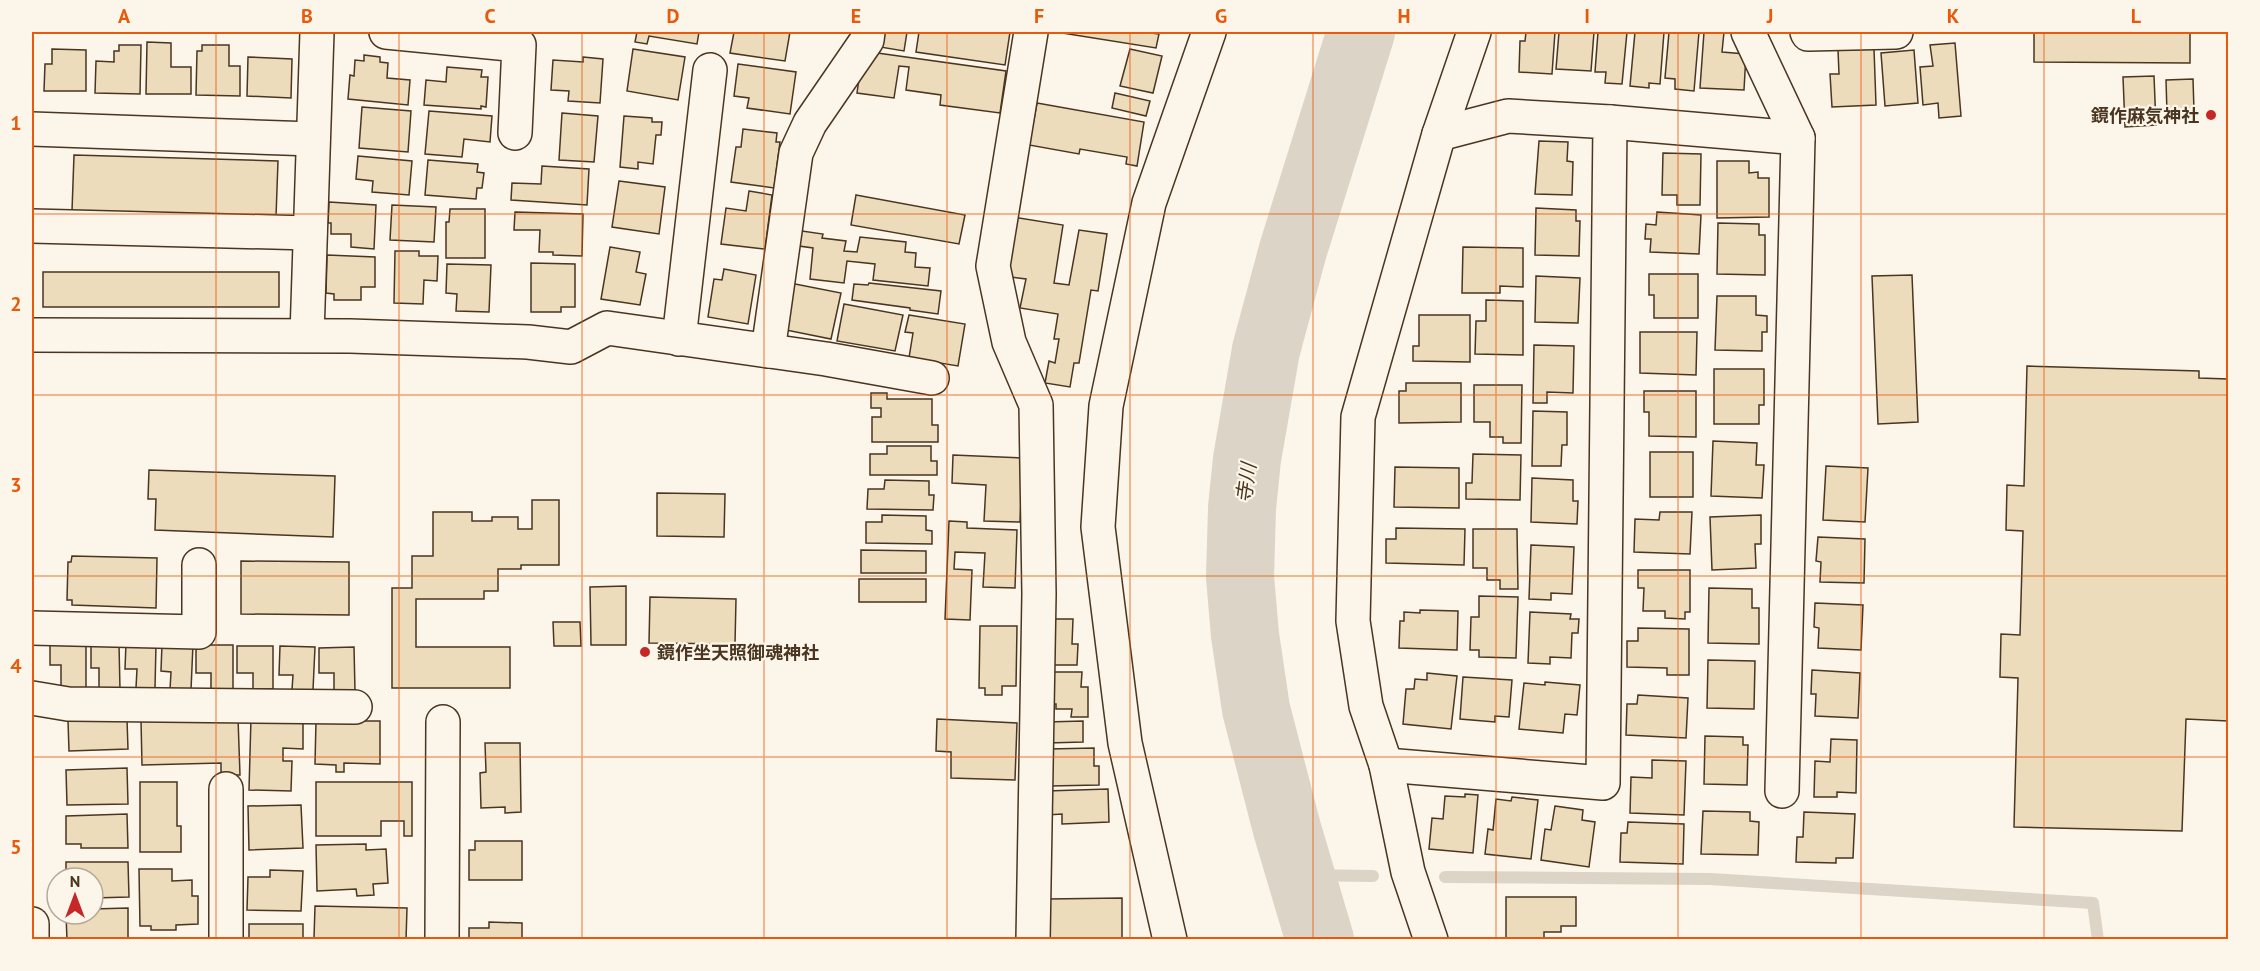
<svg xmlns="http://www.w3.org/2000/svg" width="2260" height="971" font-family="'PT Sans','Noto Sans JP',sans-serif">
<rect width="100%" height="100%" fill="#fbf6e9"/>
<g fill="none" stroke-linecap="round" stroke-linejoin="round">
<g stroke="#dcd4c6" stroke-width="12">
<path d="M1301,875L1373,876"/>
<path d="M1445,877L1710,879L2093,903L2098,940"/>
</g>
<path stroke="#dcd4c6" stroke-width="68" d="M1320,940L1287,829L1256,709L1245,635L1240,577L1242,508L1247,459L1266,350L1293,250L1361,32"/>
</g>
<g fill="#ecdcbc" stroke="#4a3520" stroke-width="1.5">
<path d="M637,32H699L697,44L649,36L647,44L635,42Z"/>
<path d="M734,32H790L785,61L730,53Z"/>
<path d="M879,32H907L904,51L874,46Z"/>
<path d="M919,32H1010L1005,65L916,52Z"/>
<path d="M1056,32H1143L1159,34L1156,48Z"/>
<path d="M1526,32H1555L1552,74L1519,72L1520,41H1525Z"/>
<path d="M1559,32H1594L1591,71L1556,69Z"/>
<path d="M1598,32H1627L1622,84L1605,83L1606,72H1595Z"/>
<path d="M1635,32H1664L1660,84L1649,83V88L1630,86Z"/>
<path d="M1669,32H1699L1694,91L1675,89V79L1665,78Z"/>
<path d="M1704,32H1724L1722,52L1746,54L1744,90L1700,88Z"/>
<path d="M2034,32H2190V63L2034,62Z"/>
<path d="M147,42L171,43V67H191V94H146Z"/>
<path d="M1955,43L1961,116L1939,118L1938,103L1923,105L1920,67L1933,66L1930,45Z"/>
<path d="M119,45H141L140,94L95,93L96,61L114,62V51H119Z"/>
<path d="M202,45H229V66H240V96L196,95L197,51H202Z"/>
<path d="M52,49L86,50V91H44L45,64H52Z"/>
<path d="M633,49L685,57L678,100L627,91Z"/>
<path d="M1130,49L1162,56L1153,93L1120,86Z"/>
<path d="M1874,49L1876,105L1832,107L1830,74H1839L1838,50Z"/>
<path d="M1914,50L1918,103L1885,106L1881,53Z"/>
<path d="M863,51L1006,71L1000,113L940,105L941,95L906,90L909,67L899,66L894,98L857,93Z"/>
<path d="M364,55L380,57V62L388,63L387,78L410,80L408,105L348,99L350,75L354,76L355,60L364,61Z"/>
<path d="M248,57L292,59L291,98L247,96Z"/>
<path d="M583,57L603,59L600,103L568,101L569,91L551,90L553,60L583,62Z"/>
<path d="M738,64L796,72L790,114L747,108L749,98L734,96Z"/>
<path d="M447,67L482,70L481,77H488L486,107L481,106V109L424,105L426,80L446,82Z"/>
<path d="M2154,76L2156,125L2125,127L2123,77Z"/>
<path d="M2193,79L2194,111L2167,113L2166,80Z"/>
<path d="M1115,93L1150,101L1146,116L1112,108Z"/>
<path d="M1037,103L1144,122L1137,166L1126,164L1127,157L1080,149L1079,154L1029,145Z"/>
<path d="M362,107L411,111L408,152L359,148Z"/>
<path d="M429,111L492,116L490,142L464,139L462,157L425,154Z"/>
<path d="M562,113L598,116L594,162L559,160Z"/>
<path d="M624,116L652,118V122H662L661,135H656L653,164L638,162V169L620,167Z"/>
<path d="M743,129L777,133L776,142H780L774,188L731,182L736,147H741Z"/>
<path d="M1539,141L1568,142L1567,161L1573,162L1572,195L1535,194Z"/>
<path d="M1663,153L1701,154L1700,205H1677V195H1662Z"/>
<path d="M74,155L278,161L276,217L72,211Z"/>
<path d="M358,156L412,161L409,195L372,192L373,181L356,179Z"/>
<path d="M428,160L478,164L477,172L484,173L482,188H477L476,199L425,195Z"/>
<path d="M1717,161H1749V173L1758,172V178H1769V217L1717,218Z"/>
<path d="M542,166L589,169L587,205L511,200L512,183L541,184Z"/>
<path d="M619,181L665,187L659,234L612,227Z"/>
<path d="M749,191L772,195L765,249L721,244L726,208L746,211Z"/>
<path d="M856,195L965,215L959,244L851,225Z"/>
<path d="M329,202L376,205L374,249L351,247V234H331V223H328Z"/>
<path d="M392,205L436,207L434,242L390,240Z"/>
<path d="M1536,208L1576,210V221H1580L1579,256L1535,255Z"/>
<path d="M450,209H485V258H446V222H449Z"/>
<path d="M515,212L583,214L582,256L553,255V252H539L540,230H514Z"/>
<path d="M1657,212L1701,215L1699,254L1650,252L1651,239H1645L1646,224L1656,225Z"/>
<path d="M1013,217L1063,225L1054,283L1069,285L1079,230L1107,234L1098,291L1091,290L1079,363H1074L1070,387L1045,383L1049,361L1055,363L1059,339H1054L1058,314L1020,308L1026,279L1004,276Z"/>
<path d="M1718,223L1759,224V235H1765V275L1717,274Z"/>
<path d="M795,230L823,234L822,238L846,241L844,251L857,252L860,237L906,242L905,252L916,253L915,267L930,268L928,286L873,280L875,264L847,261L844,283L810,279L813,248L792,245Z"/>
<path d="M610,247L640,252L636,272L646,274L640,305L601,299Z"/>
<path d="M1463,247L1523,248V287L1500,286V293H1462Z"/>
<path d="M395,251H419V256H438L437,281L424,280L423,304L394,303Z"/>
<path d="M327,255L375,257V287H361V300H334V294L326,293Z"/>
<path d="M531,263L575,264V307H561V312H531Z"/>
<path d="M447,264L491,265L489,312L456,311L457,294L446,293Z"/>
<path d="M724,269L756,275L748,324L708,317L714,279L722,280Z"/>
<rect x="43" y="272" width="236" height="35"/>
<path d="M1649,274H1698V318H1654V295H1649Z"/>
<path d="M1912,275L1918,422L1878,424L1872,276Z"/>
<path d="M1536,276L1580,278L1578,323L1535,322Z"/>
<path d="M785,282L841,293L831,339L776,328Z"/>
<path d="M869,283L941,291L938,314L910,310V308L852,300L854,284L868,285Z"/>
<path d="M1717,296H1756V315L1767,316V332H1762V351L1715,350Z"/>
<path d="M1486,300L1523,301V355L1475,354L1476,321H1486Z"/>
<path d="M844,304L903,315L895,351L837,341Z"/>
<path d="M909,315L965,324L958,366L909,358L913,333L905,332Z"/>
<path d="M1419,315H1470V362L1413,361V346H1419Z"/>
<path d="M1640,332H1697L1696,375L1640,373Z"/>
<path d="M1534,345L1574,346L1573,393L1547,392V403H1533Z"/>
<path d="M2027,366L2199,371V378L2228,379V721L2186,719L2182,831L2014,827L2018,678L2000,677L2001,634L2020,635L2023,531L2006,530L2007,485L2024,486Z"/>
<path d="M1714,369H1764V405H1759V424H1714Z"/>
<path d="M1406,383H1461V422L1399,423V391H1406Z"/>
<path d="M1474,385H1522L1521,443H1503V437H1490V422H1474Z"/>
<path d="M1644,391H1696V437L1649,436V412H1644Z"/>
<path d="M871,393H887V399H932V425H938V442H872V417H881V408H871Z"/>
<path d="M1533,411L1567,412V445H1562L1561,466H1532Z"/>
<path d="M1713,441L1757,443L1756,465H1764L1762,498L1711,496Z"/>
<path d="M887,446H931V461H937V475H870V454H887Z"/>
<rect x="1650" y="452" width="43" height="45"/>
<path d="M1473,454L1521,455L1520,500L1466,499V483H1472Z"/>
<path d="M953,455L1023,458L1020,522L984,521L986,485L952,483Z"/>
<path d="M1826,466L1868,468L1865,522L1823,520Z"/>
<path d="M1395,467L1459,468V508L1394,507Z"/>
<path d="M149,470L335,476L333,537L155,530L156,499H148Z"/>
<path d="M1532,478L1573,480V501H1578L1577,524L1531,522Z"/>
<path d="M885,480L929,481V495H934L933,510L867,509L868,489H884Z"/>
<path d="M657,493L725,494L724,537L657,536Z"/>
<path d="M532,500H559V565H521V569H498V591H484V599H416V647H510V688H392V588H412V556H433V512H472V521H492V517H518V529H532Z"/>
<path d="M1660,512H1692L1690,554L1634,552L1635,519L1659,520Z"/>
<path d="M882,515L926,516V530L932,531V544L866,543V522H882Z"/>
<path d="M1761,515V544H1755L1756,568L1712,570L1710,517Z"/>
<path d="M949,521L967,522V528L1017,530L1015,588L983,587L985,553L955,552L954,569L972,570L970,620L945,619Z"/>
<path d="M1396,528L1465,529L1464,565L1386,563V539H1396Z"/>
<path d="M1473,529H1517L1518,589H1500V580H1487V568H1473Z"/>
<path d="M1818,537L1865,539L1864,583L1820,582L1821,562L1816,561Z"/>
<path d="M1531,545L1574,547L1572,594L1551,593V600L1529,599Z"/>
<path d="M861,550L926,551V573H861Z"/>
<path d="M72,556L157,558L156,608L72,605V600H67L68,562H71Z"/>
<path d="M241,561L349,562V615L241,614Z"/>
<path d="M1638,570H1690V612H1685V619L1665,618V611H1643L1644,588H1638Z"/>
<rect x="859" y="579" width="67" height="23"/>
<path d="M626,586V645H591L590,587Z"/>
<path d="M1709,588L1752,589V608H1759V644L1708,643Z"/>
<path d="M1479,596L1518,597L1516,658L1479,657V650H1470L1471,617H1479Z"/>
<path d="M650,597L736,599L735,644L649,643Z"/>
<path d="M1815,603L1863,605L1861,650L1818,648L1819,628L1814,627Z"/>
<path d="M1420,610L1458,611L1457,650L1399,648L1400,621H1404V612L1420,613Z"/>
<path d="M1530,612L1571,614L1570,619H1579L1578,633H1572L1571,658L1550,657V664L1528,663Z"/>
<path d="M1054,619H1073L1072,644H1078L1077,665H1048Z"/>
<path d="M553,622H580L581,646H554Z"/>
<path d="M980,626H1017L1016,686H1002V695H985V688H979Z"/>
<path d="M1638,628L1689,629V675H1667V668L1627,667V641H1638Z"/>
<path d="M50,643H86V688H61V665H50Z"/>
<path d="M126,643L156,644L155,688H136L137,669H125Z"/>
<path d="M91,644H119L120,690H99V668H91Z"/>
<path d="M162,644H193L191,690H170L171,672L161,671Z"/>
<path d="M196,645H233V689H211V673H196Z"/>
<path d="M237,646H273V689H253V673H237Z"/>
<path d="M280,646L315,647L313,690H292L293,675H279Z"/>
<path d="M354,647L355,691H334V673H319V648Z"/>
<path d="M1708,660L1755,661L1754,709L1707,708Z"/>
<path d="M1812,670L1860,673L1858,718L1815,716L1816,694H1811Z"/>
<path d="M1046,672H1082L1081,687H1088V717H1071L1072,709H1056V704H1045Z"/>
<path d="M1427,673L1457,676L1451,729L1403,724L1406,689H1414L1415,679L1427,680Z"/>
<path d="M1463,677L1512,680L1509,717L1495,716V722L1460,719Z"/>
<path d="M1545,682L1580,685L1577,715L1565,714L1563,733L1519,729L1524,683L1545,685Z"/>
<path d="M1638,695L1688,698L1686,738L1626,735L1627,704H1637Z"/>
<path d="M238,718L240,775H221V763L142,765L141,720Z"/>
<path d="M251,718L303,719V749L283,748V761H292L291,791L249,790Z"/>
<path d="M127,719L128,749L69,751L68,721Z"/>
<path d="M937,719L1017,723L1015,780L951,778V752L936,751Z"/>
<path d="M316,721H380V764L344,763V772H336V765L315,764Z"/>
<path d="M1083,721V742L1047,743L1046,722Z"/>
<path d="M1705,736L1743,737V745H1748L1747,785L1704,784Z"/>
<path d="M1831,739L1857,740L1856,793L1837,792V797H1814L1815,761L1830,762Z"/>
<path d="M485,743H520L521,812L505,813V807L481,808L480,773L486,772Z"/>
<path d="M1094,748V766H1099V785L1049,786V749Z"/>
<path d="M1652,760L1686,761L1684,815L1630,813L1631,777L1652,778Z"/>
<path d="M127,768L128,804L67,805L66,770Z"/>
<path d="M140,782H177V826H181V852H140Z"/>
<path d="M316,782H412V836H404V821H381V836H316Z"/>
<path d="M1108,789L1109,822L1062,824V814L1047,815L1046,791Z"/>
<path d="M1465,794L1478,795L1473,853L1429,849L1432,818L1443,819L1445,796L1465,797Z"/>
<path d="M1512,797L1538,800L1531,859L1485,854L1488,829L1493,830L1496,799L1511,801Z"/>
<path d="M301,805L303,848L249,850L248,806Z"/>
<path d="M1555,806L1583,810L1582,820L1595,822L1589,867L1541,860L1545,829L1551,830Z"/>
<path d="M1703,811L1750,812V821L1759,822L1758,855L1701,854Z"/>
<path d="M1804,812L1855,814L1853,858H1836V863L1796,862L1797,837H1803Z"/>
<path d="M127,814L128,848H81V844H66V816Z"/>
<path d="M1628,822L1684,824L1683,864L1620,862L1621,833H1627Z"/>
<path d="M475,841H522V880H469V850H475Z"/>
<path d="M366,844V850L386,849L388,883L373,884L374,895L357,896L356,889L317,891L316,845Z"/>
<path d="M66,862H128L129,897L93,898V878H66Z"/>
<path d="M139,869H172V881L192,880V896H198V924L176,925V930H151V926H140Z"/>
<path d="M270,870L303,871L301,911L247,910L248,877H270Z"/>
<path d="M1506,897H1576V926H1561V932H1544V940H1506Z"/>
<path d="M1122,898V940H1049L1048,899Z"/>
<path d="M315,906L407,908L406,940L314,938Z"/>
<path d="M128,908V940H67L66,914H93V909Z"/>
<path d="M489,922L522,923V940H469V928H489Z"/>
<rect x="249" y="924" width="54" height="16"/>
</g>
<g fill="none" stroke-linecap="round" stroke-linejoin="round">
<defs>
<g id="minor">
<path d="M386,32L519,45L515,133"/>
<path d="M1031,32L993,266L1009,342L1036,405L1039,594L1033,940"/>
<path d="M1748,32L1798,138L1782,791"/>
<path d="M1807,32L1808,34L1896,32"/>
<path d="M1610,122L1798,138"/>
<path d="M32,129L313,139"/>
<path d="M32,226L310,233"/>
<path d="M32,335L350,336L528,342L571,347L607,328L826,359L932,378"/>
<path d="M307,335L317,32"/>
<path d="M679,339L710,70"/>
<path d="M768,351L796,153L810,123L867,40L868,32"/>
<path d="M32,628L199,632V565"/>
<path d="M32,698L68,704L355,707"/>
<path d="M1386,765L1603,783L1610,122L1508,116L1439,134"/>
<path d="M226,789V940"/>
<path d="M32,924V940"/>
<path d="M442,940L443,722"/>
<path d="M1170,940L1125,743L1098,527L1106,406L1149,203L1209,32"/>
<path d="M1431,940L1408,872L1386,765L1366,706L1353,621L1358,417L1439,134L1474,32"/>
</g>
</defs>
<use href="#minor" stroke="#4a3520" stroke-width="36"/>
<use href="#minor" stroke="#fbf6e9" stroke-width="33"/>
</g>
<path fill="none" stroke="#e8590c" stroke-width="1.5" stroke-opacity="0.55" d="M216,32V940M399,32V940M582,32V940M764,32V940M947,32V940M1130,32V940M1313,32V940M1496,32V940M1678,32V940M1861,32V940M2044,32V940M32,214H2228M32,395H2228M32,576H2228M32,757H2228"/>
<g fill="#c62828" stroke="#fbf6e9" stroke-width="2">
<circle cx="2211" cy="115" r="6"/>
<circle cx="645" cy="652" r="6"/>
</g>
<g text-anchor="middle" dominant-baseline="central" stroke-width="4.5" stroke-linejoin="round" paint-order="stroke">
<g font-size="18" font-weight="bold" fill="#4a3520" stroke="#fbf6e9" text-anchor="end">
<text x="2199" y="115">鏡作麻気神社</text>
<text x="657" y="652" text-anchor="start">鏡作坐天照御魂神社</text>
</g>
<g font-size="20" font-style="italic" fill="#4a3520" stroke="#fbf6e9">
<text transform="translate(1246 483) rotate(-82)">寺川</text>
</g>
</g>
<rect width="2260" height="971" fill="none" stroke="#fbf6e9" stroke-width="66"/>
<g transform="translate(75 896)"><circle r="28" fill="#fbf6e9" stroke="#b4a999" stroke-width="1.5"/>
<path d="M0-4.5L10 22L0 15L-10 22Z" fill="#c62828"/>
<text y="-9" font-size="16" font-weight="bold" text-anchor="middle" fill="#4a3520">N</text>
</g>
<rect x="33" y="33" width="2194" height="905" fill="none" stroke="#e8590c" stroke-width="2"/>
<g font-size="20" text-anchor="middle" font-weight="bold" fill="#e8590c">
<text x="124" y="23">A</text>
<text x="307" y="23">B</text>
<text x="490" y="23">C</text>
<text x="673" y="23">D</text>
<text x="856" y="23">E</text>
<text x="1039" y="23">F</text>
<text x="1221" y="23">G</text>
<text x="1404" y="23">H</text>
<text x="1587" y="23">I</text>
<text x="1770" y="23">J</text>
<text x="1953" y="23">K</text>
<text x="2136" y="23">L</text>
<text x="16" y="130">1</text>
<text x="16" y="311">2</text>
<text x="16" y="492">3</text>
<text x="16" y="673">4</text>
<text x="16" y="854">5</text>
</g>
</svg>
